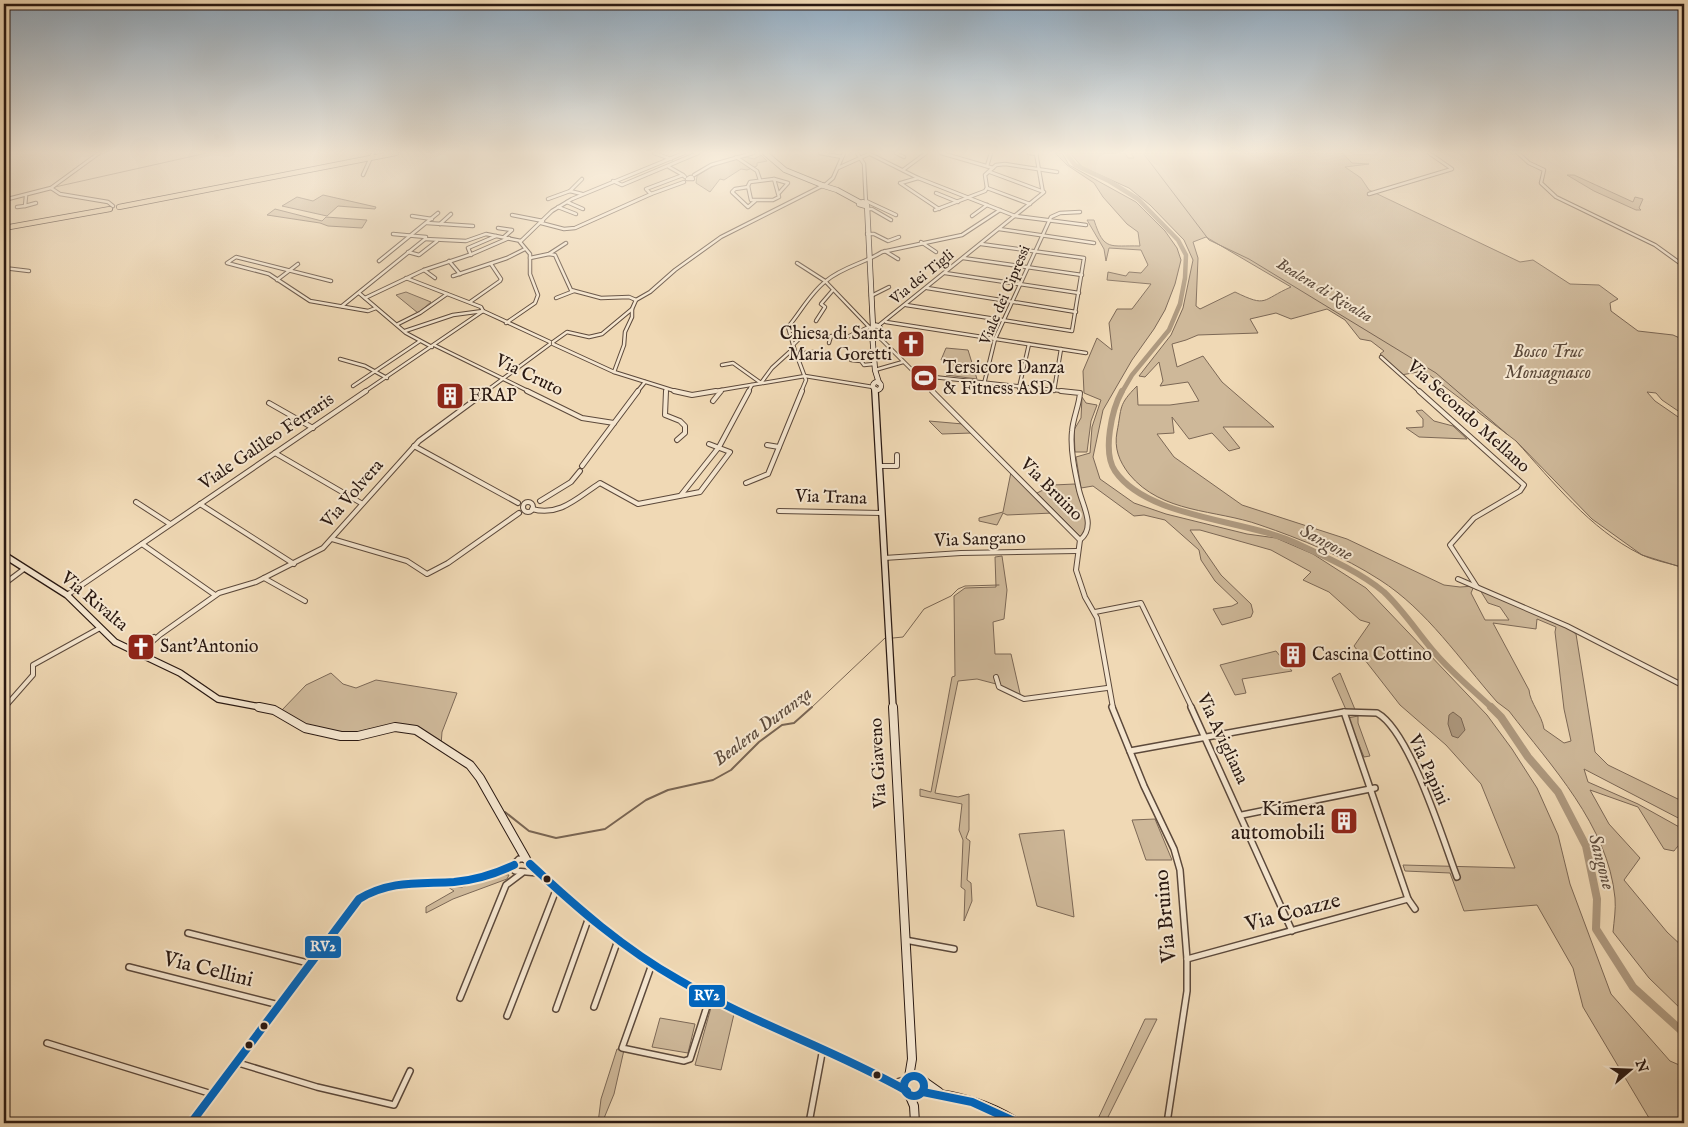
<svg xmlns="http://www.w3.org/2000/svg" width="1688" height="1127" font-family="'IM FELL English',serif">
<rect width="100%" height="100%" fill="#f0d9b5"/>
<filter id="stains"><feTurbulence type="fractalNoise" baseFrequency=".004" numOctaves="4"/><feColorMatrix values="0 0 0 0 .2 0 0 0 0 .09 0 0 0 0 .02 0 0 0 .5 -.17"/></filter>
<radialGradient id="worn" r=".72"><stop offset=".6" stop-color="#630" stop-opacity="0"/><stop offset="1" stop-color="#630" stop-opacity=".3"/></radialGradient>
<g fill="#ceb899" stroke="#7c6856" fill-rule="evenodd">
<path d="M1055,153H1062L1069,165L1136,202L1165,231L1177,248L1181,260L1175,284L1165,310L1154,329L1132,360L1103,410L1093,457L1100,479L1134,503L1166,514L1247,534L1276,538L1313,554L1366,588L1487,715L1512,749L1537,788L1558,835L1570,884L1611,994L1670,1061L1684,1067V1123H1652L1583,1007L1573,968L1537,905L1464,911L1450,873L1405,871L1403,865L1515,868L1481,784L1446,745L1400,705L1354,646L1370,623L1360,620L1329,592L1303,580L1311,572L1271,550L1200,530H1190L1221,575L1251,604L1253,612L1251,617L1222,625L1213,609L1232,606L1238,603L1215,581L1201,560L1199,550L1165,520L1144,515L1134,516L1093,486L1081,488L1076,457L1090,453L1092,427L1101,400L1084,393L1083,371L1097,338L1112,350L1109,323L1117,309H1132L1151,284L1107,280L1108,272L1126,276L1129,272L1141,273L1148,265L1141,250L1109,248L1106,261L1104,249L1087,220H1094C1104,252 1110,245 1140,246L1138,232L1127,224L1103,197L1094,183L1067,165Z"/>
<path d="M1070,153H1125L1128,158H1134L1131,153H1342L1352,163L1369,164L1345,167L1361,178L1369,190L1520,262L1533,260L1570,284L1599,285L1618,299L1610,303L1611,311L1638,331L1673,335L1684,340V415L1662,400L1656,393L1647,392L1655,401L1684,421V568L1642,555L1592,519L1516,441L1424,371L1401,375L1380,354L1384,351L1371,341L1360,339L1345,320L1327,309L1291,319L1276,313L1250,319L1258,333L1198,335L1186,340L1172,344L1177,367L1203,356L1222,382L1274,427H1223L1240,448L1229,451L1212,433L1189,439L1172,417L1174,433L1157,434L1174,457L1242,505L1347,539L1444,585L1460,587L1474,586L1471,593L1485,620H1509L1500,607L1488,603L1480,590L1567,627L1576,634L1595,752L1608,765L1684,802V821L1584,769L1588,782L1638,804L1681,828C1688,837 1680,843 1674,851L1664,849L1638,807L1590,790L1609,824L1640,858L1624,880L1667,932L1684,948V1012L1649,978L1613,932C1614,921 1616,909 1615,898C1608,825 1551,766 1509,711L1497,702C1460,660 1427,610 1380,580C1343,556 1301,539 1260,525C1215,509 1162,514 1129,474C1119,461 1114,448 1117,432C1122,407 1118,405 1137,386L1138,405H1170L1199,401L1188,382L1160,386L1163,381L1159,362L1145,377L1139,376L1171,335L1183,308L1193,260L1184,240L1150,205L1129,188L1082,167ZM1206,237L1291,287C1261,300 1268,308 1235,292L1200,309L1196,306L1198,258L1193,242ZM1537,619L1556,627L1555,632L1564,709L1571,741L1564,743L1544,729C1542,715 1530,703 1529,690L1493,623L1536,629Z"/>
<path d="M761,155L767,161L757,163V166L747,170L741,169L724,180L720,179L710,192L696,183L697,176C712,166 737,153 754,159Z"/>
<path d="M1567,175H1574L1633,202L1635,197L1643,199L1639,208L1641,210H1636L1594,191Z"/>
<path d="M323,195L376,207L375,209L338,206L327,216L282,206L297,197L313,201Z"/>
<path d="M275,209L322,221L326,217L367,220L362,228L328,226L320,223L267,215Z"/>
<path d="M406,292L431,302L418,313L396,295Z"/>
<path d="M946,348L968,350L977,379L946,375L952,363L941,360Z"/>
<path d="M1082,397L1086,403L1097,405L1091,421L1087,452H1075L1074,430L1081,418Z"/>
<path d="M1422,410L1434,421L1453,426L1467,439L1419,437L1406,428L1423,427V419L1416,411Z"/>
<path d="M929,421L963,424L972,433L942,434Z"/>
<path d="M1011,472L1053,513L1007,515L1003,513L997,525L979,521V518L1003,512Z"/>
<path d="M1075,484L1088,526L1085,534L1080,536L1037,493L1053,485Z"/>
<path d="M1002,556L1007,590L1004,619L993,622L995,654H1011L1021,698L1000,685L977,679L958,681L935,793L958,797L969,794V830L966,838L970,841L967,880L971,883L972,901L964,921L965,890L961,887L963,840L959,830L962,804L920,796V789L931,792L952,677L955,676L954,596L965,588L996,587L995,557Z"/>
<path d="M1276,651L1292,671L1242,679L1246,693L1235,695L1220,665Z"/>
<path d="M331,673L343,684L356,688L376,680L457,693L442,732L441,745L414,726C370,732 317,744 282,710L306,685Z"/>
<path d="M1340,673L1356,712H1347L1332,678Z"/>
<path d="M1358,716V723L1370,756L1364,757L1348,718Z"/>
<path d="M1155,819L1172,860H1146L1132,820Z"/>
<path d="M1064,830L1074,917L1037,906L1019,834Z"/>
<path d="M499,874L509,875L507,879L453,899L426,913V907L454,891L448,887H462Z"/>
<path d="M712,1004L734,1014L721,1070L695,1065Z"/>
<path d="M660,1018L695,1024L688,1053L652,1047Z"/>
<path d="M1145,1019H1157L1105,1123H1096Z"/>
<path d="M617,1049L624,1050L614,1094L602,1123H598L601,1099Z"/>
</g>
<path fill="#ad987e" stroke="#796553" d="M1453,712L1461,718L1465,730L1458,738L1452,736L1448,724L1449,715Z"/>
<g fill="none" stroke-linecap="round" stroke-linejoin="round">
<g stroke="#796553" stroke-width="1">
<path d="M1143,153L1209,240L1249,259L1436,373L1508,435"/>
<path d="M55,187L207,153"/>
<path d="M1516,441C1553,482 1590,529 1640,554C1654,561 1670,563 1684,568"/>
<path d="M893,638L903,637L924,609L951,596L958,589L965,586L999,585"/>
<path d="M811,708L885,638"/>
</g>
<path stroke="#796553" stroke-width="2" d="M505,812L529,831L556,838L605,829L646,800L668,790L713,780L731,770L759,742L782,725L794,723L812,707"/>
<path stroke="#ad987e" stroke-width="4.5" d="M1066,153L1075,165L1109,181L1138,199L1178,240L1186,255L1185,278L1180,304L1169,330L1132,375L1122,392"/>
<path stroke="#ad987e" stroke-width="6" d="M1122,391C1112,409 1102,452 1115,471C1148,519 1246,519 1298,544C1326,557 1360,572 1384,592C1404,611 1417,632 1435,653C1452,673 1473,690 1492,708"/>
<path stroke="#ad987e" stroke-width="8" d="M1491,707L1501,717L1528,757L1558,792L1586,846L1597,899L1596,929L1633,987L1684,1033"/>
<defs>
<g id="street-far2">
<path d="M654,153L671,159"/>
<path d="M820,153L842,157"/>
<path d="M857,153L864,164L866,203"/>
<path d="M868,153L918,178L1015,216L1086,225"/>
<path d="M896,153L904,157"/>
<path d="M941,153L993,168"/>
<path d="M1029,153L1037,154"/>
<path d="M1518,153L1529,163L1544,170L1541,183L1556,197L1655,245L1684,266"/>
<path d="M736,157L757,171L760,180"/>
<path d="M987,166L991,153"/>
<path d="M669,167L683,175"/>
<path d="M838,168L869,154"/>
<path d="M903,170L926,153"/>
<path d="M990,172L1044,192"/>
<path d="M363,175L373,153"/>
<path d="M694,175L711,165L753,153"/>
<path d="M690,177H692L693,179H687Z"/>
<path d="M774,179L779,197L773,200H751L748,186L750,182Z"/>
<path d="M774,179L788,183L779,193"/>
<path d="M613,181L622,185L698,153"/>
<path d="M900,183L939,209"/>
<path d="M901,183L918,178"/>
<path d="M825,185L833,178L844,153"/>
<path d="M748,187L735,189L732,192L748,207L755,201"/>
<path d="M51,188L60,194L108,202L113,206"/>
<path d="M987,188L1030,204"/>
<path d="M570,191L582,179"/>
<path d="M936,193L958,202"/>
<path d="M651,194L684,182"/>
<path d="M1369,194L1452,169L1429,153"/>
<path d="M26,196L25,206L36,203"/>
<path d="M548,199L570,191L582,194"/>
<path d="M4,200L51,188L99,153"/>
<path d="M866,201L896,215"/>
<path d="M567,202L583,209"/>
<path d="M17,207L25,206"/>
<path d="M558,207L576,214"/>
<path d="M867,209H872L891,220"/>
<path d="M935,210L985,191L987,188L985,175L996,165L1005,164L1057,172"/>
<path d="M512,215L543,221"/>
<path d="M412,216L432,219"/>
<path d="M972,216L987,205"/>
<path d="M427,223L473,226"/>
<path d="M541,223L564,229L575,228L651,194L646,189L683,175L685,177"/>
<path d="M440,224L451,214"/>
<path d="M498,228L512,230L504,237"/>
<path d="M999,229L1094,243"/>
<path d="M393,234L426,237L425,239L466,241L486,234L521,241L552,211L572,199L684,153"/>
<path d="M867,234H874L888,241L899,237"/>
<path d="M921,242L936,252"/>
<path d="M885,251L898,259"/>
<path d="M408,252L419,255L437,241"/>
<path d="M549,254L555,255L571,290L601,298L629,297L636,300"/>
<path d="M471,255L468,248L496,236"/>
<path d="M530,258L549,254L566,243"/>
<path d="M963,258L1082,275"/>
<path d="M379,261L438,213"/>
<path d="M449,261L460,274"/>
<path d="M797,263L825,281L872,330"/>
<path d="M4,268L29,271"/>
<path d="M424,270L435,278"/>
<path d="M945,273L1079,293"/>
<path d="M453,276L507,258L525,249"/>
<path d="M406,278L481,307L483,311"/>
<path d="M277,280L298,264"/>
<path d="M331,281L236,257L227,263L269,274L310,301L368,311L376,308"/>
<path d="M927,288L1076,312"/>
<path d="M359,293L406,333L432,347"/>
<path d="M871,296L889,287"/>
<path d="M365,298L424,270L472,254L509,238"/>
<path d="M556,298L574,291"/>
<path d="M470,302L500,281L501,279L491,264"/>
<path d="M906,305L1072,331L1084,258L981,244"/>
<path d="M342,306L425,239"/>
<path d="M816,321L825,307L821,304L833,290"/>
<path d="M886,322L1086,353"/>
<path d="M506,323L535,303L538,295L530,274V254L520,242"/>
<path d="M398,324L420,313L447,294"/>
<path d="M878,326L1043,193L1036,153"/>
<path d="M405,331L453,315L483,311L550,342"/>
<path d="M875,334L880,338L879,333"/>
<path d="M880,338L934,392"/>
<path d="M553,342L567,332L589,337L602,334L632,309L636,300L650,292L675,270L721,237L822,186"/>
<path d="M829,343L831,336L845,338L869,327"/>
<path d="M553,344L614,372L678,392"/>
<path d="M434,345L530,392"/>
<path d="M793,345L803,335"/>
<path d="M794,348L806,380L801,392"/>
<path d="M797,354L813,352"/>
<path d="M1381,357L1420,392"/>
<path d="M340,359L365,366L387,378"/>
<path d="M851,360L861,361L864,365L874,364"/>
<path d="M722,365L733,363L761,383L772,368L794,348L788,327C800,313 811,292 826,281C842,267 865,263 882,252L962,235L1000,210"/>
<path d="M875,370L903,362"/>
<path d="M614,372L624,345L625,332L632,317V309"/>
<path d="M915,375L1072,392"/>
<path d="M984,384L995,339L1051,217L1060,213L1080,212"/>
<path d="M353,386L420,341"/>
<path d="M1019,388L1029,344"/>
<path d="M1054,391L1061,349"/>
<path d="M364,392L483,311"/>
<path d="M485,392L550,344"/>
<path d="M637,392L645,382"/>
<path d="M666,392V389"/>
<path d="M709,392L805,376L873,387"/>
<path d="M720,392L722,390"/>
<path d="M748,392L752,385"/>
</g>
<g id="street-far1">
<path d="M527,391L582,418L614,423"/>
<path d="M666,391L665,415L680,421L685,426V433L677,440"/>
<path d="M674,391L692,395L716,391"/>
<path d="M932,391L1080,540"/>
<path d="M1061,391L1080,393C1079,406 1073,418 1072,431C1070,449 1075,472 1079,490C1083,507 1096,527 1080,540L1076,570L1085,597L1097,618L1113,708"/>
<path d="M1419,391L1524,485L1520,491L1474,518L1450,545L1477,587"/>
<path d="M713,401L721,391"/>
<path d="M269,403L313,428"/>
<path d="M767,445L779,447"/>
<path d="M414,446L518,503"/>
<path d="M275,453L361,503"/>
<path d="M582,466L638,391"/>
<path d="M879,466H897V455"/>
<path d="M746,483L768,474L802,391"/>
<path d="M681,495L719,447L749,391"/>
<path d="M540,501L571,482L580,471"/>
<circle cx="528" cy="507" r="5"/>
<path d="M136,502L170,524"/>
<path d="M200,504L294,564"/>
<path d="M532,509C560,517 578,497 600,483L638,504L700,492L730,452L709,444"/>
<path d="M779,511L881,513"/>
<path d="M332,539L407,561L427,574L448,563L519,513"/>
<path d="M142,544L215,595"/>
<path d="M884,558L961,553L1077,551"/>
<path d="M264,578L305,601"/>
<path d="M1458,579L1567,626L1684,686"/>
<path d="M4,584L24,569"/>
<path d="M67,595L366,391"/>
<path d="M1095,612L1141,603L1192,708"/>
<path d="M132,650L154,637"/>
<path d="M139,653L161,634L219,593L256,582L323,548L419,441L487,391"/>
<path d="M996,677L999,687L1024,699L1107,688"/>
<path d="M4,708L33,675V665L100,628"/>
</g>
<g id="street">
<path d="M1112,707L1144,786L1174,849L1180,870L1187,959V991L1167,1123"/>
<path d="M1191,707L1292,931"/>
<path d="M1130,751L1344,712L1377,713C1410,731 1443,840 1457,877"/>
<path d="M1242,815L1375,788"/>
<path d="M526,859H519L515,863V871L538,873"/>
<path d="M530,864C582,913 638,960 702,993C770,1028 842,1052 907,1091"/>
<path d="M1408,899L1415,909"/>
<path d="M188,933L312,964"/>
<path d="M905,940L954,949"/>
<path d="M1187,959L1408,899L1344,712"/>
<path d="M652,964L622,1048L684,1061L690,1059L710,997"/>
<path d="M129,967L279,1005"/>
<path d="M460,998L506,885L522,873"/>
<path d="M594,1007L618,940"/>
<path d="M556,1009L589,917"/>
<path d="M507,1016L556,890"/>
<path d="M47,1043L212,1094"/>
<path d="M235,1062L317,1087L394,1105L410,1071"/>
<path d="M894,1083L907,1079"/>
<path d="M191,1123L359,899C387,879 415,883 447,882C470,881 493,875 514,865"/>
<path d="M809,1123L823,1048"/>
</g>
<g id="secondary-far2">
<path d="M765,153L785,170L822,185"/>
<path d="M826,186L821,185L837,190L861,203"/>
<path d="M866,206L859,204L863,202L867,205L873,327"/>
<circle cx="876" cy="330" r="4.5"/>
<path d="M872,332L875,370L879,383"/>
<circle cx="877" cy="386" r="4"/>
<path d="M875,389V392"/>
</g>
<g id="secondary-far1">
<path d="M875,391L893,708"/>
<path d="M4,555L67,595L115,642L180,673L218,699L265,708"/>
</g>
<g id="secondary">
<path d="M259,707L274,710L305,728L341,736H358L395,727L416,730L470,765L480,778L526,859"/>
<path d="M893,707L912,1059L909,1077"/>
<circle cx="914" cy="1086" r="10"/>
<path d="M922,1080L939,1092"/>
<path d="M923,1092C957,1095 989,1104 1018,1123"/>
<path d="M909,1094L914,1106L915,1123"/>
</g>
<g id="primary">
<path d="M119,207L396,153"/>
<path d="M4,228L110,209"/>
</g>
</defs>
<use href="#street-far2" stroke="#5c493b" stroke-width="4.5"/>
<use href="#street-far1" stroke="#5c493b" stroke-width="6"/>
<use href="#street" stroke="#5c493b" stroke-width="8"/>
<use href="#secondary-far2" stroke="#2a1912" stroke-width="6"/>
<use href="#secondary-far1" stroke="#2a1912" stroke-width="8"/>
<use href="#secondary" stroke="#2a1912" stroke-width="10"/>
<use href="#primary" stroke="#2a1912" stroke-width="6"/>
<use href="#street-far2" stroke="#f5e6cf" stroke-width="2.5"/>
<use href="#street-far1" stroke="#f5e6cf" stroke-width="4"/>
<use href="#street" stroke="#f5e6cf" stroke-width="5"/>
<use href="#secondary-far2" stroke="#f5e6cf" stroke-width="4.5"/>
<use href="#secondary-far1" stroke="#f5e6cf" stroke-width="5.5"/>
<use href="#secondary" stroke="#f5e6cf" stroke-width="8"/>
<use href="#primary" stroke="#f0d9b5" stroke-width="4.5"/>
<defs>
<g id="bus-1">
<path d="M530,864C576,907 624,949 679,980C752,1023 833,1049 907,1091"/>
<circle cx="914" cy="1086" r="10"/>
<path d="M923,1092L972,1102L1018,1123"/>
<path d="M191,1123L359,899C390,880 420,884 454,882C475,880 495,874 514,865"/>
</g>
</defs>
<use href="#bus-1" stroke="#f5e6cf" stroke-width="12"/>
<use href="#bus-1" stroke="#0065bd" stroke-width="8"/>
</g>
<linearGradient id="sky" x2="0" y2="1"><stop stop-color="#90a9be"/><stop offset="0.49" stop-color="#f8eede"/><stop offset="1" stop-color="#f8eede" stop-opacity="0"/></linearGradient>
<rect width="1688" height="311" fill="url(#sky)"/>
<defs>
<symbol id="church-square" viewBox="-11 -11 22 22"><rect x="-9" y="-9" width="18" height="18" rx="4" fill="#8f2418" stroke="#f5e6cf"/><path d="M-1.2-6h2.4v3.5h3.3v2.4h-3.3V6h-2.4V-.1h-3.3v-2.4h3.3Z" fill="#fff"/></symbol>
<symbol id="stadium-square" viewBox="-11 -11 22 22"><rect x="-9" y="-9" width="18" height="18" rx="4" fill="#8f2418" stroke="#f5e6cf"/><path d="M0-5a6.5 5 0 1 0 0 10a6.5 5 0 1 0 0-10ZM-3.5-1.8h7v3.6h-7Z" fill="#fff"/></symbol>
<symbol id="building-square" viewBox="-11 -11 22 22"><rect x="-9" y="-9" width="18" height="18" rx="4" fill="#8f2418" stroke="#f5e6cf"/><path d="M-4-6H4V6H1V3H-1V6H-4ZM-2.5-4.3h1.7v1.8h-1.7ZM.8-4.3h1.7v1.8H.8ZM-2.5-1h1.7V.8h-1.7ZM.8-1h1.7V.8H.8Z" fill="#fff"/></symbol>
</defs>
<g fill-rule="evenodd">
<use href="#church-square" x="895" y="328" width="32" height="32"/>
<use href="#stadium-square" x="908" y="362" width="32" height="32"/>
<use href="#building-square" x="434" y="380" width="32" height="32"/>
<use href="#church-square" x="125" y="631" width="32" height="32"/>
<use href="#building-square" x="1277" y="639" width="32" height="32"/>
<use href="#building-square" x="1328" y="805" width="32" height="32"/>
</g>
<g fill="#2a1912" stroke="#f5e6cf" stroke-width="2">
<circle cx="547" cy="879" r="4.5"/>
<circle cx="264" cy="1026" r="4.5"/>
<circle cx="249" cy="1045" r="4.5"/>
<circle cx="877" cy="1075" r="4.5"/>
</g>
<g text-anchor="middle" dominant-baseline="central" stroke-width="4" stroke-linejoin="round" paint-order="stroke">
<g font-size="15" fill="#2a1912" stroke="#f5e6cf">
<text transform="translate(922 277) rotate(-39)">Via dei Tigli</text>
<text transform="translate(1005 295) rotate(-67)">Viale dei Cipressi</text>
</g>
<g font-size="16" font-style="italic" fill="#5e4c3d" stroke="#f5e6cf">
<text transform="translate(1324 291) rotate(31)">Bealera di Rivalta</text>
</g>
<g font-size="18" fill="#2a1912" stroke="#f5e6cf" text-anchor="start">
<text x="892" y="334" text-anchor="end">Chiesa di Santa<tspan x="892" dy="21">Maria Goretti</tspan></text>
<text x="943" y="368">Tersicore Danza<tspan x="943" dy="21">&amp; Fitness ASD</tspan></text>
<text x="469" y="396">FRAP</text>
<text x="160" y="647">Sant'Antonio</text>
<text x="1312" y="655">Cascina Cottino</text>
</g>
<g font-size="18" font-style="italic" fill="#5b493a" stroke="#f5e6cf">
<text x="1548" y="352">Bosco Truc<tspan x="1548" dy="21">Monsagnasco</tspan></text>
</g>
<g font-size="18" fill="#2a1912" stroke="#f5e6cf">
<text transform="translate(529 376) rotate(26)">Via Cruto</text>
<text transform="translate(1468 417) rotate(42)">Via Secondo Mellano</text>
<text transform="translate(267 442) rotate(-34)">Viale Galileo Ferraris</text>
<text transform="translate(1051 490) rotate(45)">Via Bruino</text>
<text transform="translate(353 494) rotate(-49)">Via Volvera</text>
<text transform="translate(831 498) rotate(2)">Via Trana</text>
<text transform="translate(980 540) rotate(-2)">Via Sangano</text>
<text transform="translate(94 602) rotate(40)">Via Rivalta</text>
<text transform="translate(1222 739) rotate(65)">Via Avigliana</text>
<text transform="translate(879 763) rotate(-93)">Via Giaveno</text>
<text transform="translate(1428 770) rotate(66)">Via Papini</text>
</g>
<g font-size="19" font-style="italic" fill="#5e4c3d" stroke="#f5e6cf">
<text transform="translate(1326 543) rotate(28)">Sangone</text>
<text transform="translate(763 727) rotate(-37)">Bealera Duranza</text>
<text transform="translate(1601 862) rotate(75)">Sangone</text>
</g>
<g font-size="21" fill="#2a1912" stroke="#f5e6cf" text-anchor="end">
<text x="1325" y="809">Kimera<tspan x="1325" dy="24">automobili</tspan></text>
</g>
<g font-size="21" fill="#2a1912" stroke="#f5e6cf">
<text transform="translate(1293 913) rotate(-15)">Via Coazze</text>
<text transform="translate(1166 916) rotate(-95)">Via Bruino</text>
<text transform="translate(208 970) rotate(14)">Via Cellini</text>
</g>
</g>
<g stroke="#f5e6cf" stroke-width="2">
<rect x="304" y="935" width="38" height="24" rx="5" fill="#0065bd"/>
<rect x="688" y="984" width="38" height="24" rx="5" fill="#0065bd"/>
</g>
<g font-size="14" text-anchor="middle" font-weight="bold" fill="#fff">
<text x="323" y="951">RV2</text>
<text x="707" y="1000">RV2</text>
</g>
<rect width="1688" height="1127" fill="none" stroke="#f0d9b5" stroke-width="20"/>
<rect x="5" y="5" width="1678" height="1117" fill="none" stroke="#2a1912" stroke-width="2.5"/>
<rect x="10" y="10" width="1668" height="1107" fill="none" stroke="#2a1912"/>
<g transform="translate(1630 1070) rotate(71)" stroke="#f5e6cf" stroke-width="4" paint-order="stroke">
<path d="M0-4L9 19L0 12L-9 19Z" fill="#2a1912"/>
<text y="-8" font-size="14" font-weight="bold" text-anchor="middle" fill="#2a1912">N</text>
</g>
<rect width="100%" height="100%" filter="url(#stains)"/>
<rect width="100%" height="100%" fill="url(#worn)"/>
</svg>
